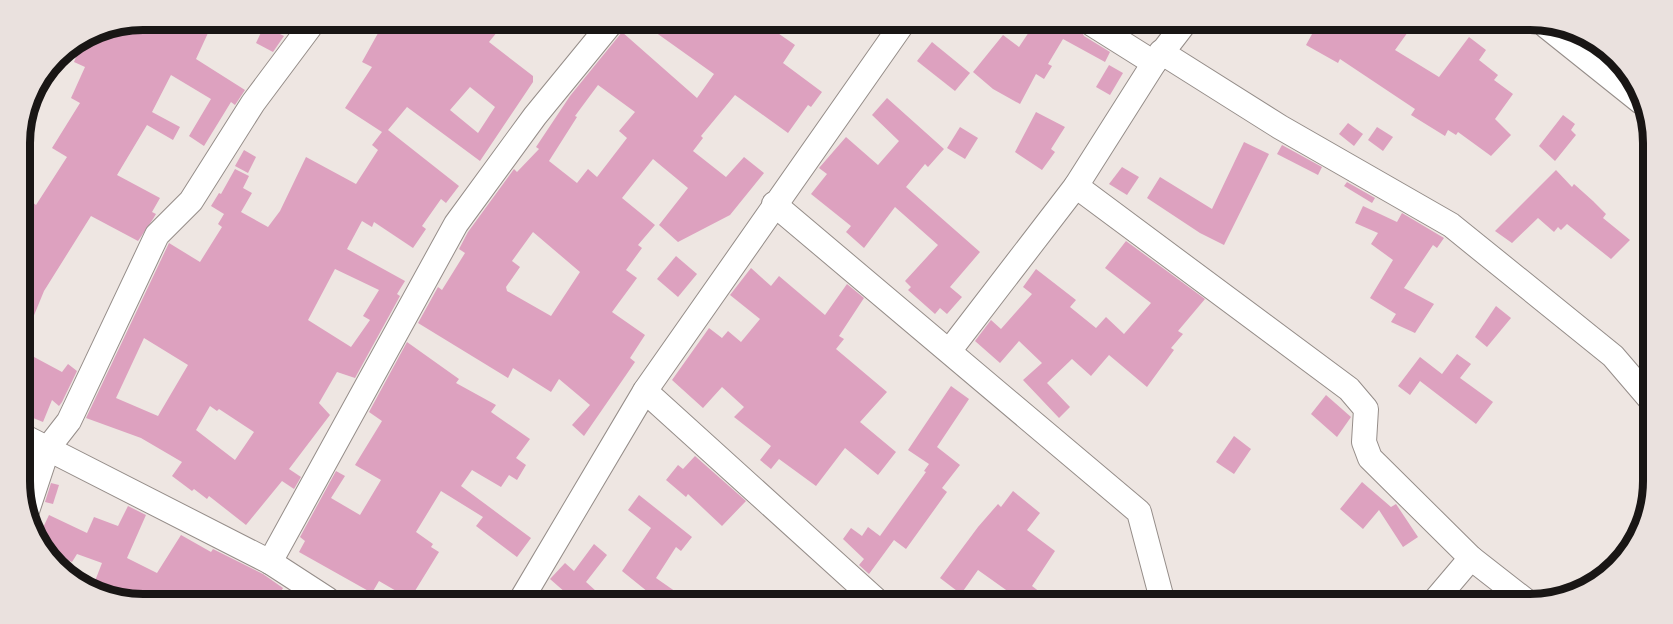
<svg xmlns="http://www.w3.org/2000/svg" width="1673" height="624" font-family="'DejaVu Sans',sans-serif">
<rect width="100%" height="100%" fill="#eee6e2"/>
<g fill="#dda1bf" fill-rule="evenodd">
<path d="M143,20H214L196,59L245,90L235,105L231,102L204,146L189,136L211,99L171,75L152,112L180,127L173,140L147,125L117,175L160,198L152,212L156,214L153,219L138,241L91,216L44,291L21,347V266L26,254L20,251V221L32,202L36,205L67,157L52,148L80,103L71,98L85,67L74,62L85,35L96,29Z"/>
<path d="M393,21H506L489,42L533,76V82L480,161L407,107L388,130L459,186L446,203L441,199L422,226L426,229L413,248L374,222L372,227L362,221L347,249L405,281L397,294L400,296L355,378L337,372L319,403L330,415L289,469L301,477L294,489L282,481L246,525L209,496L207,499L194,489L192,491L172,476L182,462L141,438L86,418L169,243L200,262L222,227L218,224L224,214L211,206L219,193L221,194L235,169L249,176L243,188L252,193L241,212L268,227L280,211L306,157L356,184L378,150L372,145L382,132L345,108L372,67L362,62L382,26L386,29ZM470,87L495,107L478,133L450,110ZM335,269L379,290L363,316L370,320L351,347L308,320ZM144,338L188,365L158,416L116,398ZM210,406L217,411L219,409L254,432L235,460L196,430Z"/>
<path d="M641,22H762L795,45L783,63L822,92L811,107L808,105L788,133L735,95L701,136L703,138L693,151L726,177L744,157L764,173L730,215L678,242L659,225L688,188L653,159L622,198L655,225L638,245L642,248L626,270L637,278L612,312L645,335L630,358L635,362L584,436L572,425L590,405L559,379L551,392L513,368L508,378L418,323L438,287L442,290L465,253L459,249L468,232L514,169L517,172L539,149L536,147L570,96L622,32L697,98L714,74ZM598,85L635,112L619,131L627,138L597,177L588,169L577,183L549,161L577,117L575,116ZM533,232L580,272L551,316L507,291L506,287L520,267L512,261Z"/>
<path d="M1033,24H1078L1084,36L1110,52L1105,62L1063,39L1048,64L1052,66L1044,79L1036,74L1020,104L993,89L973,72L1003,35L1019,47L1031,29L1033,30L1036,25Z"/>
<path d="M1317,25H1413L1395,50L1439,77L1469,37L1486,50L1479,60L1498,75L1494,80L1513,94L1495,119L1511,135L1491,156L1458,132L1456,135L1448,130L1445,136L1411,115L1415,109L1340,59L1338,63L1306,45Z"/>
<path d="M264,26L284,36L273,52L256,43Z"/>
<path d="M932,42L970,73L955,91L917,61Z"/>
<path d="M1109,65L1123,73L1110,95L1096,87Z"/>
<path d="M887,98L944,149L928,167L925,164L906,187L980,252L950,287L962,297L947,314L940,308L935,314L908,290L911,287L905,281L938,245L895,207L864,248L846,232L851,226L811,194L827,174L819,168L846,137L878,165L899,141L872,115Z"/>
<path d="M1036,112L1065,127L1051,149L1055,152L1042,170L1015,152Z"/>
<path d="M1563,115L1575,124L1571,130L1576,135L1555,161L1539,146Z"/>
<path d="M1348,123L1363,134L1354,146L1339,134Z"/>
<path d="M960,127L978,138L965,159L947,148Z"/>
<path d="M1377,127L1393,137L1383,151L1368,140Z"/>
<path d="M1244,142L1269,154L1224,245L1200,233L1147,198L1160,177L1212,209Z"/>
<path d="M1282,145L1322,167L1318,175L1277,154Z"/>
<path d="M244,150L256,157L248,173L235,166Z"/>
<path d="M1122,167L1139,177L1127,195L1109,184Z"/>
<path d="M1556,170L1572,187L1574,184L1593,201L1606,214L1603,218L1630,240L1611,259L1567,224L1561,230L1558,227L1554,232L1538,218L1512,243L1495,231Z"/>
<path d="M1347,182L1375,198L1372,203L1344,186Z"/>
<path d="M1363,206L1397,222L1402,213L1444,238L1437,248L1433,245L1404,288L1434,304L1415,333L1391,322L1396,314L1370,298L1393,260L1371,244L1378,233L1355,223Z"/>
<path d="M1126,241L1205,299L1178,331L1183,334L1171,348L1174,350L1147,387L1109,355L1091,376L1072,359L1047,383L1070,407L1059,418L1023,380L1042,363L1019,341L1000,363L975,341L991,320L1001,329L1032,294L1023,287L1036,269L1076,300L1070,307L1096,328L1106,317L1124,334L1151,303L1105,268Z"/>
<path d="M676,256L697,274L678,297L657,279Z"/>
<path d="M751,268L771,286L779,276L825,315L847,284L864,298L839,336L844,339L836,349L887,392L860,422L896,452L878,475L845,448L816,486L779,459L771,469L760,460L771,446L734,417L744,407L722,387L703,408L672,380L709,328L722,338L728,331L741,342L760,319L730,295Z"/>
<path d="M1496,306L1511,318L1487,347L1475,337Z"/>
<path d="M407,342L459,379L456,383L496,405L491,412L530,439L516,458L526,465L517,480L509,475L501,487L472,470L461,486L531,538L517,557L476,526L483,517L441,491L416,532L433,544L431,547L439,552L410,599L379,581L372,593L299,552L305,541L300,537L336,471L345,476L331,498L360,515L381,480L355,465L382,421L369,412Z"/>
<path d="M21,350L62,372L68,364L77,371L62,402L59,406L52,400L43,422L21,413Z"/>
<path d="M1457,354L1471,364L1460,378L1493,402L1476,424L1420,381L1410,395L1398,386L1420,357L1442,374Z"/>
<path d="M951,386L969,399L937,447L960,465L942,488L947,492L906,549L894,540L869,574L859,565L864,559L843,539L851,528L862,536L868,527L880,536L926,472L924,471L929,464L908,450Z"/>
<path d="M1326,395L1351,417L1337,437L1311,414Z"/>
<path d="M1234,436L1251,449L1234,474L1216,462Z"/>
<path d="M695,456L746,501L722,526L688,494L686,497L666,480L678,465L683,469Z"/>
<path d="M1362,482L1391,507L1396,504L1418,537L1403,547L1379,510L1363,529L1340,509Z"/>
<path d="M51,483L59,485L53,504L45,502Z"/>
<path d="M1013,491L1040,513L1027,530L1055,551L1032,586L1053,602H1023L978,570L961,594L940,578L978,527L998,504L1001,507Z"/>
<path d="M639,495L692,537L681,551L676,547L656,578L689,601L642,600L648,592L622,571L651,528L628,510Z"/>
<path d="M128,506L146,515L127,558L157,573L181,535L211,552L213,549L263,574L283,588L277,599L129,598L118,593L119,590L95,581L102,563L77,554L72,562L43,548L38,538L49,515L87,533L94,517L118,526Z"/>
<path d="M594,544L607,555L586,582L606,600H574L550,579L565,563L574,571Z"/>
</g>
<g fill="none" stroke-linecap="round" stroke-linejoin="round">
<defs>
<g id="minor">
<path d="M1092,24L1154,63L1184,24"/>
<path d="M1546,26L1641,102"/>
<path d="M1161,52L1280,127L1451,225L1613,356L1649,398"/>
<path d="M1154,63L1076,186L1349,389L1366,409L1364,442L1370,458L1471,558"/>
<path d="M774,204L1139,512L1163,603"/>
<path d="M950,350L1076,186"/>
<path d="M645,391L877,601"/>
<path d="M21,435L270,562L327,599"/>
<path d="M26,514L48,448L69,421L157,235L191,201L253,103L315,20"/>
<path d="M270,562L456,224L535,116L612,22"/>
<path d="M521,600L645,391L903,23"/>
<path d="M1432,604L1471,558L1530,604"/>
</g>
</defs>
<use href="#minor" stroke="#958d89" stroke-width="26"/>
<use href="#minor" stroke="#fff" stroke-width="24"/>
</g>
<path d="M0 0H1673V624H0ZM143 30H1530A113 113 0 0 1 1643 143V481A113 113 0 0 1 1530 594H143A113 113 0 0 1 30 481V143A113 113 0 0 1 143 30Z" fill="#eae1de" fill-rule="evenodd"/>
<path fill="none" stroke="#191615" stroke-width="8" d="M143 30H1530A113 113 0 0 1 1643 143V481A113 113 0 0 1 1530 594H143A113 113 0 0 1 30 481V143A113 113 0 0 1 143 30Z"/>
</svg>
